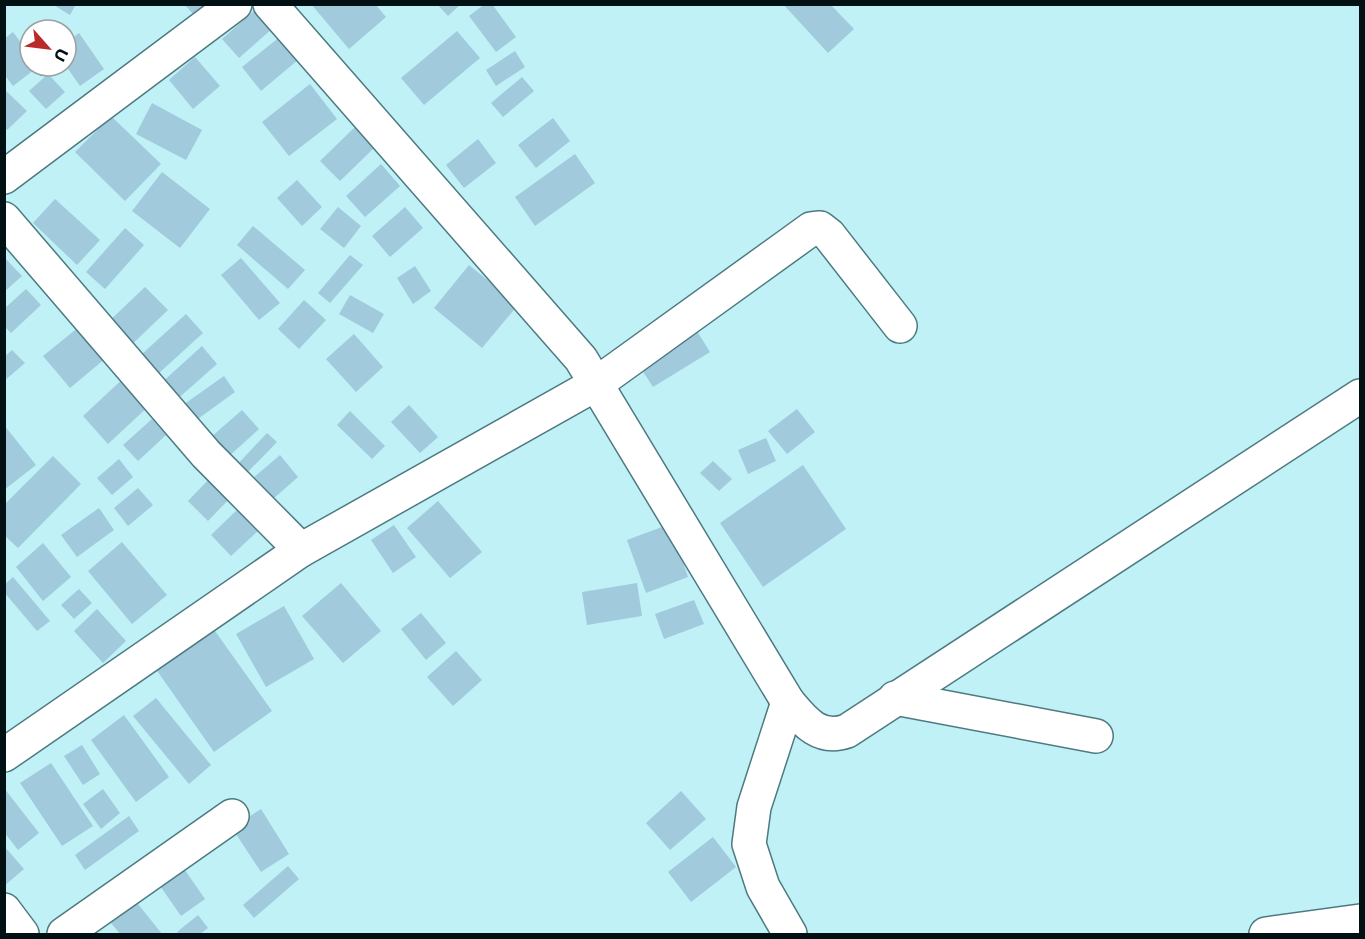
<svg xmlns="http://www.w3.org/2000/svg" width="1365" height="939" font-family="Montserrat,sans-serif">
<rect width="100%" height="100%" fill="#c0f1f7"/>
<g fill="#a1cadc">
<path d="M52,4H76L70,15Z"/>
<path d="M184,4H205L194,15Z"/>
<path d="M311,4H375L386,17L349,49Z"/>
<path d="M437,4H461L448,16Z"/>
<path d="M485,4H492L516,37L496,52L469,16Z"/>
<path d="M783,4H830L854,29L828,53Z"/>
<path d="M256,9L273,28L239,58L222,39Z"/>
<path d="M457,31L480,58L424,105L401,78Z"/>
<path d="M13,32L30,55V66H39L13,86L4,74V39Z"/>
<path d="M79,33L104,69L80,86L66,66V43Z"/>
<path d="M281,36L299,59L261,91L242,67Z"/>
<path d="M515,51L525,67L496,86L486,70Z"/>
<path d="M195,57L220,86L193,109L169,80Z"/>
<path d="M48,74L65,92L46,109L29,91Z"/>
<path d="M522,77L534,91L503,117L491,103Z"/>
<path d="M310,84L337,119L289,156L262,122Z"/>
<path d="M4,89L27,111L7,130L4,127Z"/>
<path d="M152,103L202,130L186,160L136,134Z"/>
<path d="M111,116L161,164L125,201L75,152Z"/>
<path d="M553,118L570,141L536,168L518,145Z"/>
<path d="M355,127L374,148L340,181L320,161Z"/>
<path d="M478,139L496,163L464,188L446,165Z"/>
<path d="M575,154L595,183L535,226L515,197Z"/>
<path d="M381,164L400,186L365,217L346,196Z"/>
<path d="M162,172L210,209L180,248L132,211Z"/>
<path d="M297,180L322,207L302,226L277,198Z"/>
<path d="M55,199L100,240L77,265L33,223Z"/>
<path d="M338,207L361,226L344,248L320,229Z"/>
<path d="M405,207L423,228L390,257L372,236Z"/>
<path d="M253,226L305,270L288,289L237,245Z"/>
<path d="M125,228L144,245L105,289L86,272Z"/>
<path d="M350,255L363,265L330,303L318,293Z"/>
<path d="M4,257L22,276L4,292Z"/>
<path d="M241,258L280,303L259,320L221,275Z"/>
<path d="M469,265L518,305L482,348L434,308Z"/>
<path d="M415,266L431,291L413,304L397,278Z"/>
<path d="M145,287L168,310L126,350L104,326Z"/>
<path d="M26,289L41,305L11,333L4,326V309Z"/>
<path d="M350,295L384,314L373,333L339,314Z"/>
<path d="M304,300L326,320L299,349L278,329Z"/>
<path d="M186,314L203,333L159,373L142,354Z"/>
<path d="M80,326L106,358L70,388L43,356Z"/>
<path d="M695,328L710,352L653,387L638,364Z"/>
<path d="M354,334L383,367L356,392L326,359Z"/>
<path d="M202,346L217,364L174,402L159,385Z"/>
<path d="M12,350L25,363L4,381V357Z"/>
<path d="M127,375L152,403L108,444L83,416Z"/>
<path d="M224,376L235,392L195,421L183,405Z"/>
<path d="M409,405L438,437L420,453L391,422Z"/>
<path d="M797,409L815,432L787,454L768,431Z"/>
<path d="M242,410L259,429L227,458L210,438Z"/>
<path d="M350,411L385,446L372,459L337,425Z"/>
<path d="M152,419L166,435L138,461L123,445Z"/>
<path d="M4,425L36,465L4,490Z"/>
<path d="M267,433L277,442L242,478L233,469Z"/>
<path d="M766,438L776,461L748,474L738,450Z"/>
<path d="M280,455L298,477L264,507L245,485Z"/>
<path d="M53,456L81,484L18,548L4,535V505Z"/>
<path d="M119,459L133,477L112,495L97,478Z"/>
<path d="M713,461L732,479L719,491L700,473Z"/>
<path d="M803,465L846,529L763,587L720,523Z"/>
<path d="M211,477L231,497L208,521L188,501Z"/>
<path d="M138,488L153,505L128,526L114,508Z"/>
<path d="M438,501L482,552L450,578L407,528Z"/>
<path d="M240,507L260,529L231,556L211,535Z"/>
<path d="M99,508L114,530L77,557L61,535Z"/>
<path d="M670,524L688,577L646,593L627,540Z"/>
<path d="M394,525L416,557L393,573L371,540Z"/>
<path d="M122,542L167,595L132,624L88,571Z"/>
<path d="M43,543L71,577L43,601L16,567Z"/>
<path d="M13,577L50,621L37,631L4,592V585Z"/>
<path d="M341,583L381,631L343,663L302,616Z"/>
<path d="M637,583L642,616L587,625L582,592Z"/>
<path d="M79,589L92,603L74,619L61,605Z"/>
<path d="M694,600L704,624L664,639L655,614Z"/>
<path d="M284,606L314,659L266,687L236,634Z"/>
<path d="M97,609L126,641L103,663L74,631Z"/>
<path d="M421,613L446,643L426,660L401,629Z"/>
<path d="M210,624L272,711L214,752L153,665Z"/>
<path d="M456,651L482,680L453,706L427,677Z"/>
<path d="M156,698L211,765L189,784L133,716Z"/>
<path d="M124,715L169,777L136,802L91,740Z"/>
<path d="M82,745L100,774L83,785L64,756Z"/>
<path d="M51,763L93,826L62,846L20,783Z"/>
<path d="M4,788L39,833L18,850L4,832Z"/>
<path d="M103,789L120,813L101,829L83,804Z"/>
<path d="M681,791L706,819L670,850L646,823Z"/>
<path d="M261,809L289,854L261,872L232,828Z"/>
<path d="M129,816L139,831L85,870L75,855Z"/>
<path d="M713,837L736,867L691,902L668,872Z"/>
<path d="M4,846L24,869L4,886Z"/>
<path d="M180,863L205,899L181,916L156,880Z"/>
<path d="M288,866L299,879L254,918L243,905Z"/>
<path d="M134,899L162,934H120L108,919Z"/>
<path d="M198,915L208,928L200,934H179L177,932Z"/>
</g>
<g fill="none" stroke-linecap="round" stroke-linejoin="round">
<defs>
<g id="street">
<path d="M270,4L581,359L788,702C804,721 819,741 847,731L1360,396"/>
<path d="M4,177L235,4"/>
<path d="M4,219L206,454L301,550"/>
<path d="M895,698L1096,736"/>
<path d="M788,702L754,807L749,844L763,887L790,934"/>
<path d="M4,755L301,550L596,384L811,229L820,228L829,235L900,326"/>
<path d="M4,910L22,934"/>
<path d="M64,934L232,816"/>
<path d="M1266,934L1360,921"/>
</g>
</defs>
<use href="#street" stroke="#4d7a80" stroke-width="36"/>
<use href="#street" stroke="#fff" stroke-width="33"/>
</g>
<rect width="1365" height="939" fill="none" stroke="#011113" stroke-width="12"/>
<g transform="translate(48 48) rotate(118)"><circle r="28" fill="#ffffff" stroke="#99a0a1" stroke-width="1.5"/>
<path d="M0-4.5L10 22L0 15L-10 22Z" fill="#b92a2b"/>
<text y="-9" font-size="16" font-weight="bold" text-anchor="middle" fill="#011113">U</text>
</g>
</svg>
